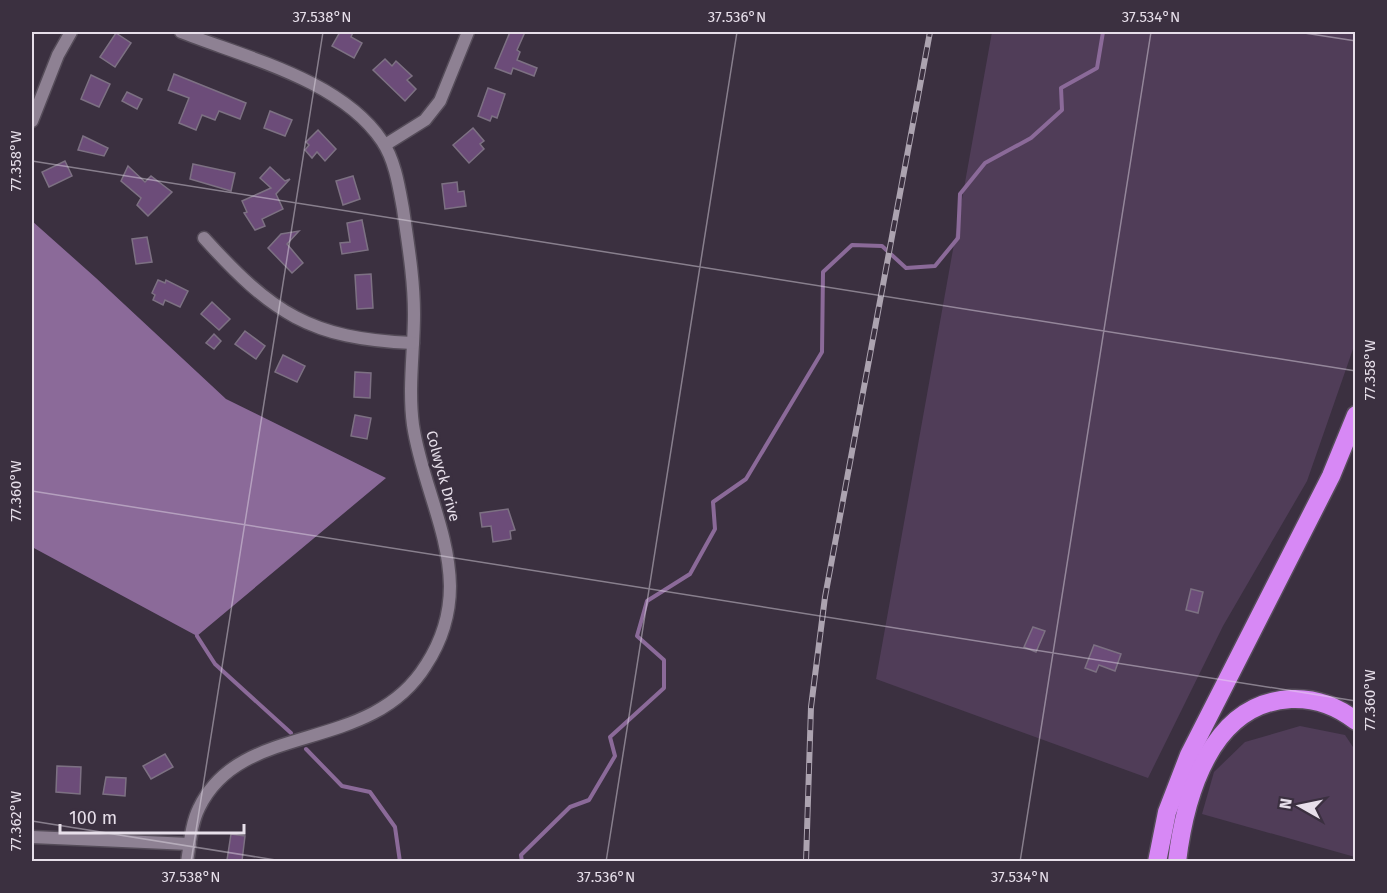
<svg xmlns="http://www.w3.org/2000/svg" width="1387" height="893" font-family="'Fira Sans',sans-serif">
<rect width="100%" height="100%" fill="#3b3040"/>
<g fill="#503d58">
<path d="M992,32H1355L1356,312L1353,349L1307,481L1223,626L1148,778L876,679Z"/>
<path d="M1300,726L1345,735L1355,750V857L1202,814L1214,772L1245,742Z"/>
</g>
<path fill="#8b6a99" d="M32,221L96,278L226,399L386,478L197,636L32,547Z"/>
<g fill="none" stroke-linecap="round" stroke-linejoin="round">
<g stroke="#8b6a99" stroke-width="4">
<path d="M197,636L215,664L291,733"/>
<path d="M306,749L342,786L370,792L395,827L400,862"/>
<path d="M522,862L521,855L570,807L589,800L615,756L610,737L664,688V660L637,636L647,601L690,574L715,529L713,502L746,479L822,352L823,272L852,245L882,246L906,268L935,266L958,238L960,194L985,163L1031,138L1062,110L1061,88L1097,68L1103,32"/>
</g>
</g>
<g fill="#6c4c79" stroke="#7d7183" stroke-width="1.5">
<path d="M340,32H353L351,37L362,43L354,58L332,46Z"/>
<path d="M510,32H525L517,50L520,52L517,60L537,68L534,76L513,68L511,74L495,68Z"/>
<path d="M116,33L131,43L115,67L100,57Z"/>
<path d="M385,59L392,66L396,61L412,76L407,80L416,89L405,101L373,70Z"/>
<path d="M174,74L246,103L240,119L219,111L215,120L202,115L196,130L179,123L189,98L168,90Z"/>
<path d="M91,75L110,84L99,107L81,99Z"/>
<path d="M488,88L505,94L497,118L492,116L490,121L478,116Z"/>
<path d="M127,92L142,99L137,109L122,101Z"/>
<path d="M270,111L292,120L285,136L264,128Z"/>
<path d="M473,128L484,141L480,144L484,149L469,163L453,145Z"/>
<path d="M318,130L336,149L325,161L317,152L312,158L305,150L309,145L306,142Z"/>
<path d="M83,136L108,148L104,156L78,150Z"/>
<path d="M65,161L72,176L49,187L42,172Z"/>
<path d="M193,164L235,173L231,191L190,179Z"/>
<path d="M128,166L145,182L151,176L172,192L148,216L137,205L141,198L121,181Z"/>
<path d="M270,167L285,181L290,179L276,194L283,209L262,219L265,226L255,230L244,213L247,212L242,201L271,188L260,178Z"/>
<path d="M353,176L360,199L343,205L336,181Z"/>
<path d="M457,182L458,192L464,191L466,206L445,209L442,184Z"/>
<path d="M362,220L368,250L342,254L340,243L350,242L347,223Z"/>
<path d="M299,231L287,244L303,263L292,273L268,248L281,234Z"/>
<path d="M147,237L152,262L136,264L132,239Z"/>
<path d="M371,274L373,308L357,309L355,275Z"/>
<path d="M158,280L165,283L166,280L188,291L180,307L165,300L163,305L153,300L155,295L152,293Z"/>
<path d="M212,302L230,319L219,330L201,314Z"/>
<path d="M245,331L265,346L256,359L235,344Z"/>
<path d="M214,334L221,341L214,349L206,343Z"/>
<path d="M283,355L305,366L297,382L275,372Z"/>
<path d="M355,372L371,373L370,398L354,397Z"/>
<path d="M355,415L371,418L367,439L351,436Z"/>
<path d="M508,509L515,530L510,531L511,539L493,542L491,526L482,527L480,513Z"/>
<path d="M1191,589L1203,592L1198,613L1186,610Z"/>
<path d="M1033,627L1045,631L1036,652L1024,647Z"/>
<path d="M1094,645L1121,654L1115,671L1099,665L1096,672L1085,668Z"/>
<path d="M165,754L173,767L151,779L143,766Z"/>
<path d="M57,766L81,767L80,794L56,792Z"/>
<path d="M106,777L126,778L125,796L103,794Z"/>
<path d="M231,834L245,836L242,861L227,860Z"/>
</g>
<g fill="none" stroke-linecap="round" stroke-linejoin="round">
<defs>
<g id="minor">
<path d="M181,32C247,58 341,80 382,141C395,160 399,187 403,209C408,244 414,279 414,314C414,350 408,388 413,425C421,480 449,530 450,586C450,614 441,642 426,665C370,756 241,719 199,808C191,824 190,844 187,862"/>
<path d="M32,121L58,55L71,32"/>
<path d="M385,145L425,120L440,101L468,32"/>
<path d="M204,238C272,313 310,339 413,343"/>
<path d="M32,837L190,844"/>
</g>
<g id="motorway">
<path d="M1157,862L1167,812L1189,755L1331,476L1356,415"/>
<path d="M1177,862C1185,795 1211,703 1291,699C1315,698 1337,706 1356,721"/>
</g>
</defs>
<use href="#minor" stroke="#554c59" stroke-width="15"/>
<use href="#motorway" stroke="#554c59" stroke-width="21"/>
<use href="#minor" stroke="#8e8193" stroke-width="12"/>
<use href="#motorway" stroke="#d788f5" stroke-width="18"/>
<defs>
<path id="rail" d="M806,862L811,707L825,597L930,32"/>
</defs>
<use href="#rail" stroke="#aca3b0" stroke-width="6"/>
<use href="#rail" stroke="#3b3040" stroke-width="4" stroke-dasharray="11" stroke-linecap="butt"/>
</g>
<path fill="none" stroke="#e7dfea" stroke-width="1.5" stroke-opacity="0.45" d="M1298,32L1356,41M32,161L1356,371M32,491L1356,701M32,821L288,862M191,862L323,32M606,862L737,32M1020,862L1151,32"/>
<g text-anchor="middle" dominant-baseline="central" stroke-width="6" stroke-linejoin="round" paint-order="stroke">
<g font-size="15" fill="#e7dfea" stroke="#3b3040">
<text transform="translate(443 476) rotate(75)">Colwyck Drive</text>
</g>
</g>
<rect width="1387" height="893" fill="none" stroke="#3b3040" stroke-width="66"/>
<g transform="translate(1300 806) rotate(279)" stroke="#3b3040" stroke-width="4.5" paint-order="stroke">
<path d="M0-4.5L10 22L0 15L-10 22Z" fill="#e7dfea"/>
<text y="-9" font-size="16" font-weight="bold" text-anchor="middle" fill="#e7dfea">N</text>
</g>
<path d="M60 824v9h184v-9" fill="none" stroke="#e7dfea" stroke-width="3"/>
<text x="69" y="824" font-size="18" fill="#e7dfea" stroke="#3b3040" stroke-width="4.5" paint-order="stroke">100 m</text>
<rect x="33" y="33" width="1321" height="827" fill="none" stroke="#e7dfea" stroke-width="2"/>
<g font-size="15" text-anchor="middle" fill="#e7dfea">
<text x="322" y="22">37.538°N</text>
<text x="737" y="22">37.536°N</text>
<text x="1151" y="22">37.534°N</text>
<text transform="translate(16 161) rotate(-90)" y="5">77.358°W</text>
<text transform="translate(1370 370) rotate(-90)" y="5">77.358°W</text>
<text transform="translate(16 491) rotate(-90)" y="5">77.360°W</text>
<text transform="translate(1370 700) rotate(-90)" y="5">77.360°W</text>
<text transform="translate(16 821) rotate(-90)" y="5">77.362°W</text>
<text x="191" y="882">37.538°N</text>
<text x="606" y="882">37.536°N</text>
<text x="1020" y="882">37.534°N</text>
</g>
</svg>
